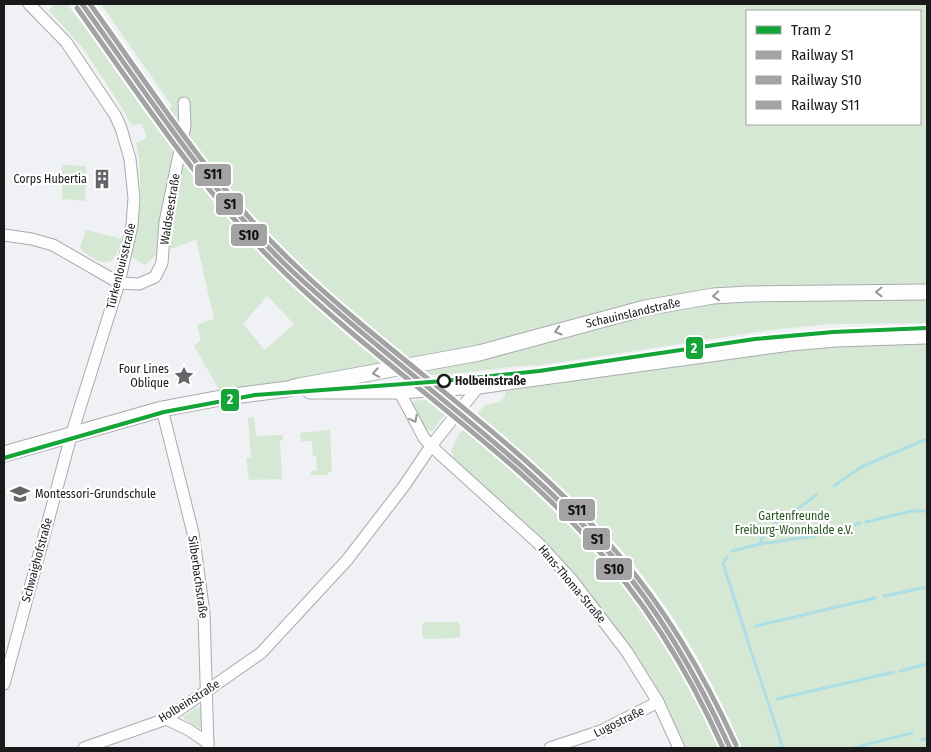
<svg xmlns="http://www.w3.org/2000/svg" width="931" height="752" font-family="'Fira Sans Condensed',sans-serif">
<rect width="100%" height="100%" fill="#eff1f4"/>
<g fill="#d5e8d4" fill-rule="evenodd">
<path d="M54,4H67L156,120L172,106L101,4H927V323L829,324L771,330L543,365L519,366L462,373L346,380L221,393L194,346L201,340L197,326L201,323L214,319L196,240L158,253L145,265L131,257L141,200L139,159L136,143L147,138L142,124L131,125L122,108L85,51L49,10ZM747,11H920V124H747ZM267,296L294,324L265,350L243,324Z"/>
<path d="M62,165L86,166L85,201L62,199Z"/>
<path d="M86,230L122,239C120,245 118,253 114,258C107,269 84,255 80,247Z"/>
<path d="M927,343V748H741C707,664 660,587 595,522C558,484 516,450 476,415L485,405L500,402L505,396V391L790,349Z"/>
<path d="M458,397L457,400L432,431C420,431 415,411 413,401Z"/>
<path d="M254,417L256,436L283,435V440H280L282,479L249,480L246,458L251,457L248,418Z"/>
<path d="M467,425C516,467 568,508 610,557C659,614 698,679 727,748H683L624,641L455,461L451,451L459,434Z"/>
<path d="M330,430L332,470L326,475H311V471L317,470L316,456H313L312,441H301L300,433Z"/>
<path d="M425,622H458L460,626V636L456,638L425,639L422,635V625Z"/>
<path d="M197,707L201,708L202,725L199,728L184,719L183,717Z"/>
</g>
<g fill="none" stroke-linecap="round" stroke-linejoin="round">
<g stroke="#addee3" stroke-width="3">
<path d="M834,486L861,467L927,439"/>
<path d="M866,522L911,511H927"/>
<path d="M761,544L814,536L860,523"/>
<path d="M732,551L760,544C765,527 779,522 793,512C801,507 808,501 816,495"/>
<path d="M727,557L723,563L751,651"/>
<path d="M884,596L927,587"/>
<path d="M756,626L875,598"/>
<path d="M752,654L783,748"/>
<path d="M900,671L927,664"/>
<path d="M777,699L894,672"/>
<path d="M922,740L927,738"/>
<path d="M853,748L912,733"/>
</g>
<defs>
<g id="street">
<path d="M4,235L32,239L53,245L119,283L139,284L155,277L162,263L165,222L185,126L184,103"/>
<path d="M399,391L424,438L431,446L538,543L572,580L627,652L658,702L679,748"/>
<path d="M162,409L193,533L204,613L208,748"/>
<path d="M4,684L71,436L119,283L132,225L134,198L130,159L121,128L115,115L66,42L29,4"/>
<path d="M166,719L189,730L208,743"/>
<path d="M84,748L166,719L261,653L347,560L404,486L431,446L479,386"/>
<path d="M550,748L601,731L658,702"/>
</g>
<g id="secondary">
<path d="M310,391H399L479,386L790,343L835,339L927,336"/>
<path d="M4,454L162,409L226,397L288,389L299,386L479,353L645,308L713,296L748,294L927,292"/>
</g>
</defs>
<use href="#street" stroke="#a9abae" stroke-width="13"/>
<use href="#secondary" stroke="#a9abae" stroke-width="17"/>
<use href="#street" stroke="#fdfdfd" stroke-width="11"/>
<use href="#secondary" stroke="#fdfdfd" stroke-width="15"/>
<defs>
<path id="rail-1" d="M82,4C148,95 210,193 292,271C396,369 518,449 613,557C662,614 699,680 730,748"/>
<path id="rail-2" d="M77,8C142,99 205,196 286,274C383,367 497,441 589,540C646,601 689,672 723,748"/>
<path id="rail-3" d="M90,4C154,93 215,190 296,266C400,365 525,444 619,555C668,612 705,677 736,745"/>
</defs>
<use href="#rail-1" stroke="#fff" stroke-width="9"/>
<use href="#rail-2" stroke="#fff" stroke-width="9"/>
<use href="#rail-3" stroke="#fff" stroke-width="9"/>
<use href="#rail-1" stroke="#a3a3a4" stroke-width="5"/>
<use href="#rail-2" stroke="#a3a3a4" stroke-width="5"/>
<use href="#rail-3" stroke="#a3a3a4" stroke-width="5"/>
<defs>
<path id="tram-1" d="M4,458L164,412L255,395L444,381L539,371L755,339L833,332L927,328"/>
</defs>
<use href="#tram-1" stroke="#fff" stroke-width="8"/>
<use href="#tram-1" stroke="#13a538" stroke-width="4"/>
</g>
<defs><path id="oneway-chevron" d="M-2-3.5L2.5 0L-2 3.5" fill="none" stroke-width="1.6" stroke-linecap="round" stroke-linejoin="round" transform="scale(1.25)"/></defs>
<g stroke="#969798">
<use href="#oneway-chevron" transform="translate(879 292) rotate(179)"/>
<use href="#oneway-chevron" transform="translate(716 296) rotate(175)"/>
<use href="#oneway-chevron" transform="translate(558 331) rotate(164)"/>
<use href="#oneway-chevron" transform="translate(376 373) rotate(170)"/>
<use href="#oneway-chevron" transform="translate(414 419) rotate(62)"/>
</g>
<defs>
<symbol id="building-bare" viewBox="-9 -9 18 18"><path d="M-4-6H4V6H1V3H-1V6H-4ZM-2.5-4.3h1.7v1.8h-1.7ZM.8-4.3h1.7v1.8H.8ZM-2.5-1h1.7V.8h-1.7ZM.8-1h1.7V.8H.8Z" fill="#646568" stroke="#fff" stroke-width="2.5" paint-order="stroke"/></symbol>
<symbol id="sight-bare" viewBox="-9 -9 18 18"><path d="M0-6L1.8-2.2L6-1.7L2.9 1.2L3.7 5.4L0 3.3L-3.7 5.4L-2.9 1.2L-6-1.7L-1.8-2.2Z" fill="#646568" stroke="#fff" stroke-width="2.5" paint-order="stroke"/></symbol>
<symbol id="school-bare" viewBox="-9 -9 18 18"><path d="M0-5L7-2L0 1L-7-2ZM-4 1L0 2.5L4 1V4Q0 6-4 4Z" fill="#646568" stroke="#fff" stroke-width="2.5" paint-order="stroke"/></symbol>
</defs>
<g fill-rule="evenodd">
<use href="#building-bare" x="88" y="165" width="28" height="28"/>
<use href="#sight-bare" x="170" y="362" width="28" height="28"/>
<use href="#school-bare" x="6" y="480" width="28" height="28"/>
</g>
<circle fill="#fff" stroke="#191a1c" stroke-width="2.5" cx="444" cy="381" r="6"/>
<g text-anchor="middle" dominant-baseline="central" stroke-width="4.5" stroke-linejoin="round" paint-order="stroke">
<g font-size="12" fill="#191a1c" stroke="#fff" text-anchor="end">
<text x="87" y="179">Corps Hubertia</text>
<text x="169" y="369">Four Lines<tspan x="169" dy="14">Oblique</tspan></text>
<text x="35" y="494" text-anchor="start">Montessori-Grundschule</text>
</g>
<g font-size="12" fill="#191a1c" stroke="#fff">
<text transform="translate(170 209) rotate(-81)">Waldseestraße</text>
<text transform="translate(121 266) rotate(-76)">Türkenlouisstraße</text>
<text transform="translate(633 313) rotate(-13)">Schauinslandstraße</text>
<text transform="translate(37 560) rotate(-75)">Schwaighofstraße</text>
<text transform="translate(198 577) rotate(82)">Silberbachstraße</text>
<text transform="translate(572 584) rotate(50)">Hans-Thoma-Straße</text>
<text transform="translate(189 701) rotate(-32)">Holbeinstraße</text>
<text transform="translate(619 722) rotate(-26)">Lugostraße</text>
</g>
<g font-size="12" font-weight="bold" fill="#191a1c" stroke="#fff" text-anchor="start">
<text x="455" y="381">Holbeinstraße</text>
</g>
<g font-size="12" fill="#285923" stroke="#fff">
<text x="794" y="516">Gartenfreunde<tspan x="794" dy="14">Freiburg-Wonnhalde e.V.</tspan></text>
</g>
</g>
<g stroke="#fff" stroke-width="2">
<rect x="194" y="163" width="38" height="24" rx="5" fill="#a3a3a4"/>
<rect x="215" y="192" width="29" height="24" rx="5" fill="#a3a3a4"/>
<rect x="230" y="223" width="38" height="24" rx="5" fill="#a3a3a4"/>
<rect x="685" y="336" width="19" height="24" rx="5" fill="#13a538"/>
<rect x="220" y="388" width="20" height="24" rx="5" fill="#13a538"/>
<rect x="558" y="498" width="38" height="24" rx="5" fill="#a3a3a4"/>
<rect x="582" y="527" width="29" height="24" rx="5" fill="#a3a3a4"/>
<rect x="595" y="557" width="38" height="24" rx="5" fill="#a3a3a4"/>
</g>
<g font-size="14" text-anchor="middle" font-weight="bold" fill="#fff">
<text x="694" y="353">2</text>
<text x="230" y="404">2</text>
</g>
<g font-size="14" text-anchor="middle" font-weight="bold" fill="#111">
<text x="213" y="179">S11</text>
<text x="230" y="209">S1</text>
<text x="249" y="240">S10</text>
<text x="577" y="515">S11</text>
<text x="597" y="544">S1</text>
<text x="614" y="574">S10</text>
</g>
<rect width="931" height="752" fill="none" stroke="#191a1c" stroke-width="10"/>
<rect x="746" y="10" width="175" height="115" fill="#ffffff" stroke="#a3a3a4"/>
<rect x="756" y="26" width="25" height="8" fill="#13a538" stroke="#a3a3a4"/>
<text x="791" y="35" font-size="15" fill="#191a1c">Tram 2</text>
<rect x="756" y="51" width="25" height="8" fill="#a3a3a4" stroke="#a3a3a4"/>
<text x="791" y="60" font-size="15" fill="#191a1c">Railway S1</text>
<rect x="756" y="76" width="25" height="8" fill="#a3a3a4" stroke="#a3a3a4"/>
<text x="791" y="85" font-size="15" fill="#191a1c">Railway S10</text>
<rect x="756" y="101" width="25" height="8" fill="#a3a3a4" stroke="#a3a3a4"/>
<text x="791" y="110" font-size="15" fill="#191a1c">Railway S11</text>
</svg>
